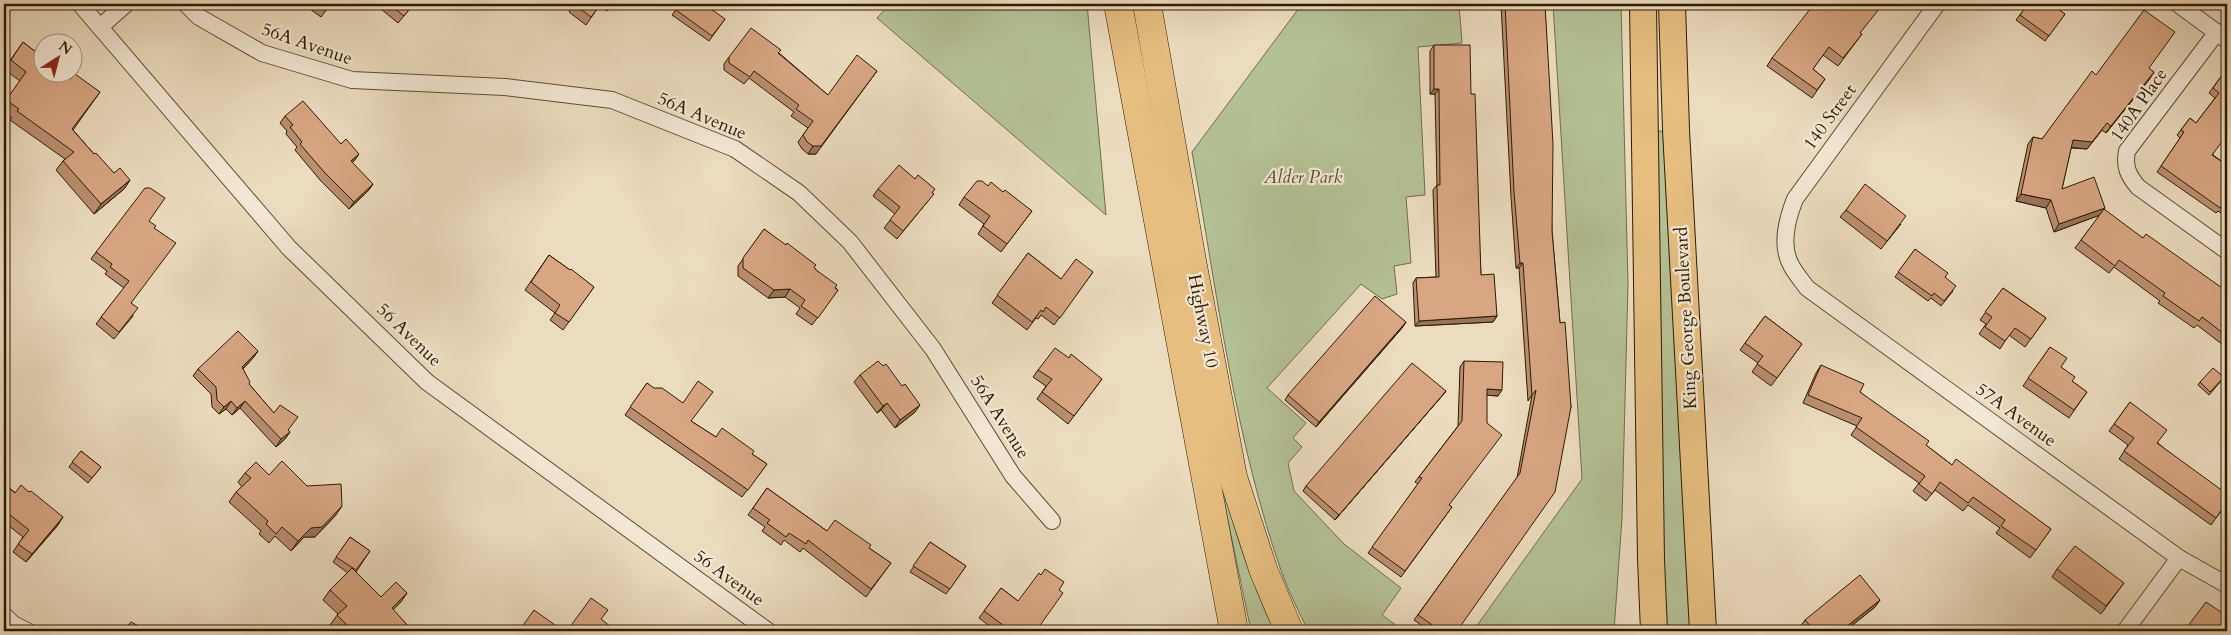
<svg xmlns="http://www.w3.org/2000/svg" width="2231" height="635" font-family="Cardo,serif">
<rect width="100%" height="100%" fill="#ecdcbf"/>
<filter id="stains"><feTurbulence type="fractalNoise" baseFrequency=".004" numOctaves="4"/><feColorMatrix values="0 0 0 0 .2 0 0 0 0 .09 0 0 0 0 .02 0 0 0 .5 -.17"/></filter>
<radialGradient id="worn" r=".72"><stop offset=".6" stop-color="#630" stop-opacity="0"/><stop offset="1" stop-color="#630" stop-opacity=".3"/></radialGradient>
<g fill="#b4c195" stroke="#716e4b">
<path d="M890,4H1087L1106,215L877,18Z"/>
<path d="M1302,4H1459L1462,43L1418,47L1425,195L1406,197L1411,263L1394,266L1397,294L1382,299L1361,284L1267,388L1306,423L1293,438L1302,447L1288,463L1294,491L1344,544L1401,588L1382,615L1404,631H1308C1300,613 1290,595 1283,576C1235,442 1217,292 1192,152Z"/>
<path d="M1553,4H1621L1628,284L1622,518L1614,631H1473L1582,479Z"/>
<path d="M1651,130L1668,132L1694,631H1665Z"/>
<path d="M1209,429C1225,501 1243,564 1274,631H1251Z"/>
</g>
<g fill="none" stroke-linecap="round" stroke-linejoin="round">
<defs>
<g id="street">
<path d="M80,4L289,248L427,382L768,631"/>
<path d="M186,4L199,17L262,53L352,80L505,87L612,100L735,149L799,193L850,242L933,349L1013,476L1052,521"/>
<path d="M1937,4L1795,199C1787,219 1780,245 1791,265C1795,273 1802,281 1807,288L2179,558L2227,585"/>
<path d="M2178,4L2227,40"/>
<path d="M100,27L126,4"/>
<path d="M2217,32L2127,151C2124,167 2128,175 2138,187L2227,251"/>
<path d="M4,615L13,624L27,631"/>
<path d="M2125,631L2179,558"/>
</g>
<g id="primary">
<path d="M1643,4L1651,559L1654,631"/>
<path d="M1672,4L1676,130L1703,631"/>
</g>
<g id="highway">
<path d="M1118,4L1234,631"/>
<path d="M1147,4L1192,261L1233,477L1263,569L1289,631"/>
</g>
</defs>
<use href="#street" stroke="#5e4b30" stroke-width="18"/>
<use href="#primary" stroke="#2e1b01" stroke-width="28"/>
<use href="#highway" stroke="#2e1b01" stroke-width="29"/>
<use href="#street" stroke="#f3e8d5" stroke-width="16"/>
<use href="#primary" stroke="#e6be80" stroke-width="26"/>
<use href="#highway" stroke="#e6be80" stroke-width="28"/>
</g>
<g fill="#ba8f71" stroke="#2e1b01">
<path d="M303,4H331L321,17Z"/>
<path d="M375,4H414L398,23Z"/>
<path d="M574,4H612L607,11L600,5L586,25L569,12Z"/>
<path d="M680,4L725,19L709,41L672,15Z"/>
<path d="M1279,4H1292L1287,10Z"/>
<path d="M1501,4H1545L1552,231L1560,323L1571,407L1457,631H1430L1414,620L1517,478L1532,395L1528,401L1519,268H1516L1511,197Z"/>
<path d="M2028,4L2065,14L2045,41L2016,20Z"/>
<path d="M1861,34H1862L1838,66L1823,55L1813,69L1825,79L1812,98L1767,66L1772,58Z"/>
<path d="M23,42L71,79L100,92L73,130L94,154L114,173L130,180L124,189L94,214L56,170L63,161L65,159L10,120L12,118L4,112V104L20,81L4,69Z"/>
<path d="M1434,45L1471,94L1481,275L1497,316L1493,322L1415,326L1413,283L1416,278L1436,277L1433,190L1437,185L1435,94H1430V51Z"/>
<path d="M779,53L828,95L816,154H808L802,149L798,142L808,128L791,116L794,112L749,78L744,84L724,70V64L729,57Z"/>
<path d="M2149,69L2154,72L2106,133L2102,130L2087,149L2071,148L2062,189L2101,213L2143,238L2225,290L2227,287V348L2197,325L2194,328L2158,303L2160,301L2114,267L2109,273L2075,248L2100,215L2054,232L2046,208L2016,201L2028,144L2033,137L2042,139L2096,75Z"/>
<path d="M2225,71L2213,155L2227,165V217L2218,211L2216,213L2157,172L2180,138L2177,135L2190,118L2196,123L2215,98L2209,93Z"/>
<path d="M285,116L355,160L352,163L373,184L368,191L349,209L320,180L295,150L297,147L286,134L287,131L280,123Z"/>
<path d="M915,179L932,193L928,201L897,239L884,228L895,214L873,196L878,189Z"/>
<path d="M988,186L1003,192L1032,211L1001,252L978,234L984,224L959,205L964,197Z"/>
<path d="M1846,210L1901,224L1881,249L1840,217Z"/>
<path d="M149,221L154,228L131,303L133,316L114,339L96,324L124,288L105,274L107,271L91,259L96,252Z"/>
<path d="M764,229L814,267L816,270L838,290L812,325L796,314L800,308L785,297L768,298L738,276V266Z"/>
<path d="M1915,249L1945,277L1953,291L1941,306L1931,298L1928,301L1895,277Z"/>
<path d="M1028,253L1061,279L1093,272L1054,325L1041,315L1038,319L1036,318L1027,330L992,303Z"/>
<path d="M549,255L594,287L563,330L550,320L555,313L525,290Z"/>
<path d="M2003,288L2046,318L2025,347L2009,335L2000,349L1979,334L1986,324L1980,320Z"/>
<path d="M1765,316L1802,344L1771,386L1752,372L1758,363L1740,350Z"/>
<path d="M1406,322L1402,328L1316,427L1285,400L1288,395Z"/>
<path d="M2050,347L2061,367L2072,381L2087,392L2069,418L2023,386Z"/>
<path d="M258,351L253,358L243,369L249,384L290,432L285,439L276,447L240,408L232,415L226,409L219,414L212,407L211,394L193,376L198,369Z"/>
<path d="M1069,358L1102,379L1068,424L1037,399L1046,386L1033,377L1038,370Z"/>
<path d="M1464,361L1498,396L1487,395L1449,505L1452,507L1401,577L1368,553L1418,484L1415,482L1458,426L1460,367Z"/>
<path d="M1821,365L1860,392L1926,445L1952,465L2051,529L2030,558L1996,533L2000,528L1968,505L1963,511L1935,490L1926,501L1913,491L1919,483L1851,435L1857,426L1803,403L1816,373Z"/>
<path d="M860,375L915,412L895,428L881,410L877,413L854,382Z"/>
<path d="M2222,380L2209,395L2198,385L2200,382Z"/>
<path d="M647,383L691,421L716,437L752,454L767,464L742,497L625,415Z"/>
<path d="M1446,391L1335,520L1303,491L1306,486Z"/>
<path d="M2130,402L2158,443L2227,503L2211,525L2119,459L2128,445L2109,431Z"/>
<path d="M81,451L101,467L88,483L69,467Z"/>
<path d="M245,473L269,475L307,486L342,506L335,516L315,537H304L291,551L275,536L269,543L259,534L261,531L229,502L236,492L242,487L238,482Z"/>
<path d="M4,484L58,525L26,562L13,552L23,537L4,522Z"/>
<path d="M767,488L827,531L869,548L891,563L866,597L803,548L800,552L784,540L781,545L762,531L765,527L748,515Z"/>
<path d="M350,537L370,551L356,572L381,597L407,593L400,603L393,610L409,627L406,631H336L330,625L338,614L323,600L330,590L348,573L333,562Z"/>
<path d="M930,542L966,566L946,594L910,572Z"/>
<path d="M2057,569L2124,583L2101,614L2052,577Z"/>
<path d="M1001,588L1018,601L1059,590L1036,631H996L979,618Z"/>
<path d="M1880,600L1875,607L1845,631H1803L1800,627L1805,620Z"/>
</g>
<g fill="#97745c" stroke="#2e1b01">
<path d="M877,71L816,154H808L813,146Z"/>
<path d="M2154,72L2149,80L2106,133L2111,126Z"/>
<path d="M1434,89H1439L1435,94H1430Z"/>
<path d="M2102,130L2087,149L2068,147L2073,140Z"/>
<path d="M359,154L355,160L346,168L351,161Z"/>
<path d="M130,180L124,189L94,214L101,204Z"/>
<path d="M373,184L368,191L349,209L354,202Z"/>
<path d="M2021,194L2051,200L2046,208L2016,201Z"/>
<path d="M2105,208L2100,215L2054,232L2059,224Z"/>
<path d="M1520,263H1523L1519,268H1516Z"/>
<path d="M790,289L785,297L768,298L774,290Z"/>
<path d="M1497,316L1493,322L1415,326L1419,321Z"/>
<path d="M1406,322L1402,328L1316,427L1319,422Z"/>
<path d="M258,351L253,358L237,375L242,367Z"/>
<path d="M1487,389L1502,390L1498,396L1483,395Z"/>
<path d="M1446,391L1442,396L1335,520L1339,515Z"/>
<path d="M231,401L226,409L219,414L224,407Z"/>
<path d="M245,401L240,408L232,415L237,408Z"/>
<path d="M887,403L881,410L877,413L883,406Z"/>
<path d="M920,405L915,412L895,428L900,420Z"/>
<path d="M290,432L285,439L276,447L281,439Z"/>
<path d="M342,506L335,516L315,537H304L291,551L298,541L311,528Z"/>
<path d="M63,517L58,525L26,562L32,554Z"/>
<path d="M407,593L400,603L385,618L392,608Z"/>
<path d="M1880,600L1875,607L1845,631H1841Z"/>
</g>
<g fill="#d8a683" stroke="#2e1b01">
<path d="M317,4H331L326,10Z"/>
<path d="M389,4H413L404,16Z"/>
<path d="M574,4H601L591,17Z"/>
<path d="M680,4H704L725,19L712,36L676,10Z"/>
<path d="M1505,4H1545L1553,144L1552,231L1560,323L1565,322L1571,407L1555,492L1457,631H1441L1418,615L1520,473L1536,390L1532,395L1523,263H1520L1514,192Z"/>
<path d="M1814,4H1883L1860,33L1862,34L1843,58L1829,47L1813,69L1825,79L1817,90L1772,58Z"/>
<path d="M2028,4H2051L2065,14L2049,36L2020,15Z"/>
<path d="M2144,10L2175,32L2149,68L2154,72L2111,126L2107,123L2092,142L2073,140L2062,189L2094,177L2105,208L2059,224L2051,200L2021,194L2033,137L2042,139L2092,71L2096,75Z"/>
<path d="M751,28L781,50L778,53L828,95L857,55L877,71L821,146H813L807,142L803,135L813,121L796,109L799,105L754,71L750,77L729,63V57Z"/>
<path d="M23,42L42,57V72H63L71,79L75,74L100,92L72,129L94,154L96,153L114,173L120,168L130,180L101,204L63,161L74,152L17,111L19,109L6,100L26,72L11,60Z"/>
<path d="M1434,45H1470L1471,94H1475L1481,275L1494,274L1497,316L1419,321L1416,278L1439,277L1437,185H1440L1439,89H1434Z"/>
<path d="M2225,71L2227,73V135L2212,155L2227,165V209L2222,205L2220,208L2161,166L2184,132L2181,130L2190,118L2196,123L2219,93L2213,88Z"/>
<path d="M303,101L341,144L346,139L359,154L351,161L373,184L354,202L325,173L300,144L302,142L290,127L293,125L285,116Z"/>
<path d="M899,165L915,179L918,175L935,189L932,193L934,194L903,231L890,220L900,207L878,189Z"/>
<path d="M977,181H982L988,186L991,182L1003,192L1005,190L1032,211L1007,244L983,226L990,216L964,197Z"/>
<path d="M1865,184L1906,216L1887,241L1846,210Z"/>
<path d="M145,188H150L165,198L149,221L156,226L154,228L176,243L131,303L138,308L119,332L101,317L129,281L110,267L112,264L96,252Z"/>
<path d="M2104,209L2143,238L2146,234L2225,290L2227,287V336L2202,317L2199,321L2163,296L2165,293L2119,260L2115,266L2081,240Z"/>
<path d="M764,229L786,245L787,243L816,265L814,267L816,270L837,285L835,288L838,290L818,318L801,306L805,300L790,289L774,290L743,268V258Z"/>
<path d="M1915,249L1948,273L1945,277L1956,286L1944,301L1934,293L1932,296L1898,272Z"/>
<path d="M1028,253L1061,279L1076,259L1093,272L1060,318L1046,307L1043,312L1041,310L1032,322L997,295Z"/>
<path d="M549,255L570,270L571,269L594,287L569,322L555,313L560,305L531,282Z"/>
<path d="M2003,288L2046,318L2031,339L2015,328L2005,341L1985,327L1992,317L1985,312Z"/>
<path d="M1375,296L1406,322L1319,422L1288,395Z"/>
<path d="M1765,316L1802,344L1777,378L1757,364L1763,356L1745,343Z"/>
<path d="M238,331L258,351L242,367L250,382L249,384L274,413L280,405L298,417L288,430L290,432L281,439L245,401L237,408L231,401L224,407L217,400L216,387L198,369Z"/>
<path d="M2050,347L2067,358L2061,367L2075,377L2072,381L2087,392L2074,410L2028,378Z"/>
<path d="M1055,348L1069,358L1071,354L1102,379L1074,416L1042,392L1052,379L1038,370Z"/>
<path d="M878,361L883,366L886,364L902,386L905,384L920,405L900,420L887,403L883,406L860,375Z"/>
<path d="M1464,361L1503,362L1502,390L1487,389V423L1502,435L1449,505L1452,507L1405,571L1372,547L1422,478L1419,477L1462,421Z"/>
<path d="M1412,363L1446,391L1339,515L1306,486Z"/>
<path d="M1821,365L1864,384L1860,392L1929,441L1926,445L1952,465L1956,459L2051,529L2036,550L2001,526L2005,520L1973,497L1968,503L1940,482L1932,494L1919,484L1925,476L1856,427L1862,418L1808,395Z"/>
<path d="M2213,368L2224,377L2210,392L2200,382Z"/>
<path d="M698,381L713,392L691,421L716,437L722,428L754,451L752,454L767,464L748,490L630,407L647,383L654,388H662L683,403Z"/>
<path d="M2130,402L2167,430L2157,443L2227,494V502L2216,518L2124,451L2134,438L2114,424Z"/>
<path d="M81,451L101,467L92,478L72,462Z"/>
<path d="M282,461L307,486L341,484L342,506L322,527L311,528L298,541L282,527L276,534L266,524L268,521L236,492L251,478L245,473L256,462L269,475Z"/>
<path d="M4,484L15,493L21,485L29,492L31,491L63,517L32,554L18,544L29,530L4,510Z"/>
<path d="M767,488L827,531L835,520L871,545L869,548L891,563L871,589L808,540L806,544L789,533L786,537L767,523L770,520L753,508Z"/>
<path d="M350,537L370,551L356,570L336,557Z"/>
<path d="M930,542L966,566L950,589L913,566Z"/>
<path d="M2075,546L2124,583L2106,606L2057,569Z"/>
<path d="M352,568L381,597L396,582L407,593L392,608L409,627L405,631H353L337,615L347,606L330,590Z"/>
<path d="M1045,569L1064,582L1059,590L1063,593L1036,631H1011L984,611L1001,588L1018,601L1039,573L1041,575Z"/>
<path d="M1860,575L1880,600L1841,631H1815L1805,620Z"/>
<path d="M591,598L608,610L601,619L616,631H567Z"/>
<path d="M2206,602L2227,616V631H2184Z"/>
<path d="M534,610L559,628L557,631H519Z"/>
<path d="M131,622L144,629L146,626L153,631H123Z"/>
</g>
<g text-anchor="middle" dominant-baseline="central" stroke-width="4.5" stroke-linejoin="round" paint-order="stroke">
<g font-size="18" fill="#2e1b01" stroke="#f3e8d5">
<text transform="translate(307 44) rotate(19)">56A Avenue</text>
<text transform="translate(2139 105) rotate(-55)">140A Place</text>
<text transform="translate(702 116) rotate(23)">56A Avenue</text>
<text transform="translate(1830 117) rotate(-54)">140 Street</text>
<text transform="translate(1686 318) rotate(-93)">King George Boulevard</text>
<text transform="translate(1203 321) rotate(79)">Highway 10</text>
<text transform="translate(409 335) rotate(44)">56 Avenue</text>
<text transform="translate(2016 415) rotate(36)">57A Avenue</text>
<text transform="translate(1000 417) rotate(58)">56A Avenue</text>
<text transform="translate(729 578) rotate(36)">56 Avenue</text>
</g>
<g font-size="18" font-style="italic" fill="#564d2d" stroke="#f3e8d5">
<text x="1303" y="177">Alder Park</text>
</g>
</g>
<rect width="2231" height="635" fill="none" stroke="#ecdcbf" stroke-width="20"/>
<rect x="5" y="5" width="2221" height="625" fill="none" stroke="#2e1b01" stroke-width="2.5"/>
<rect x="10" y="10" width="2211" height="615" fill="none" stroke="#2e1b01"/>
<g transform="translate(58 58) rotate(36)"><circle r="24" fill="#f3e8d5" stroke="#a49680"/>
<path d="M0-4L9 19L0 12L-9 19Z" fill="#8f2418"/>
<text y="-8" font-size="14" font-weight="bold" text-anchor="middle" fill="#2e1b01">N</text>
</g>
<rect width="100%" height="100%" filter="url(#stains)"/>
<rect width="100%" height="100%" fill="url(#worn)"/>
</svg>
